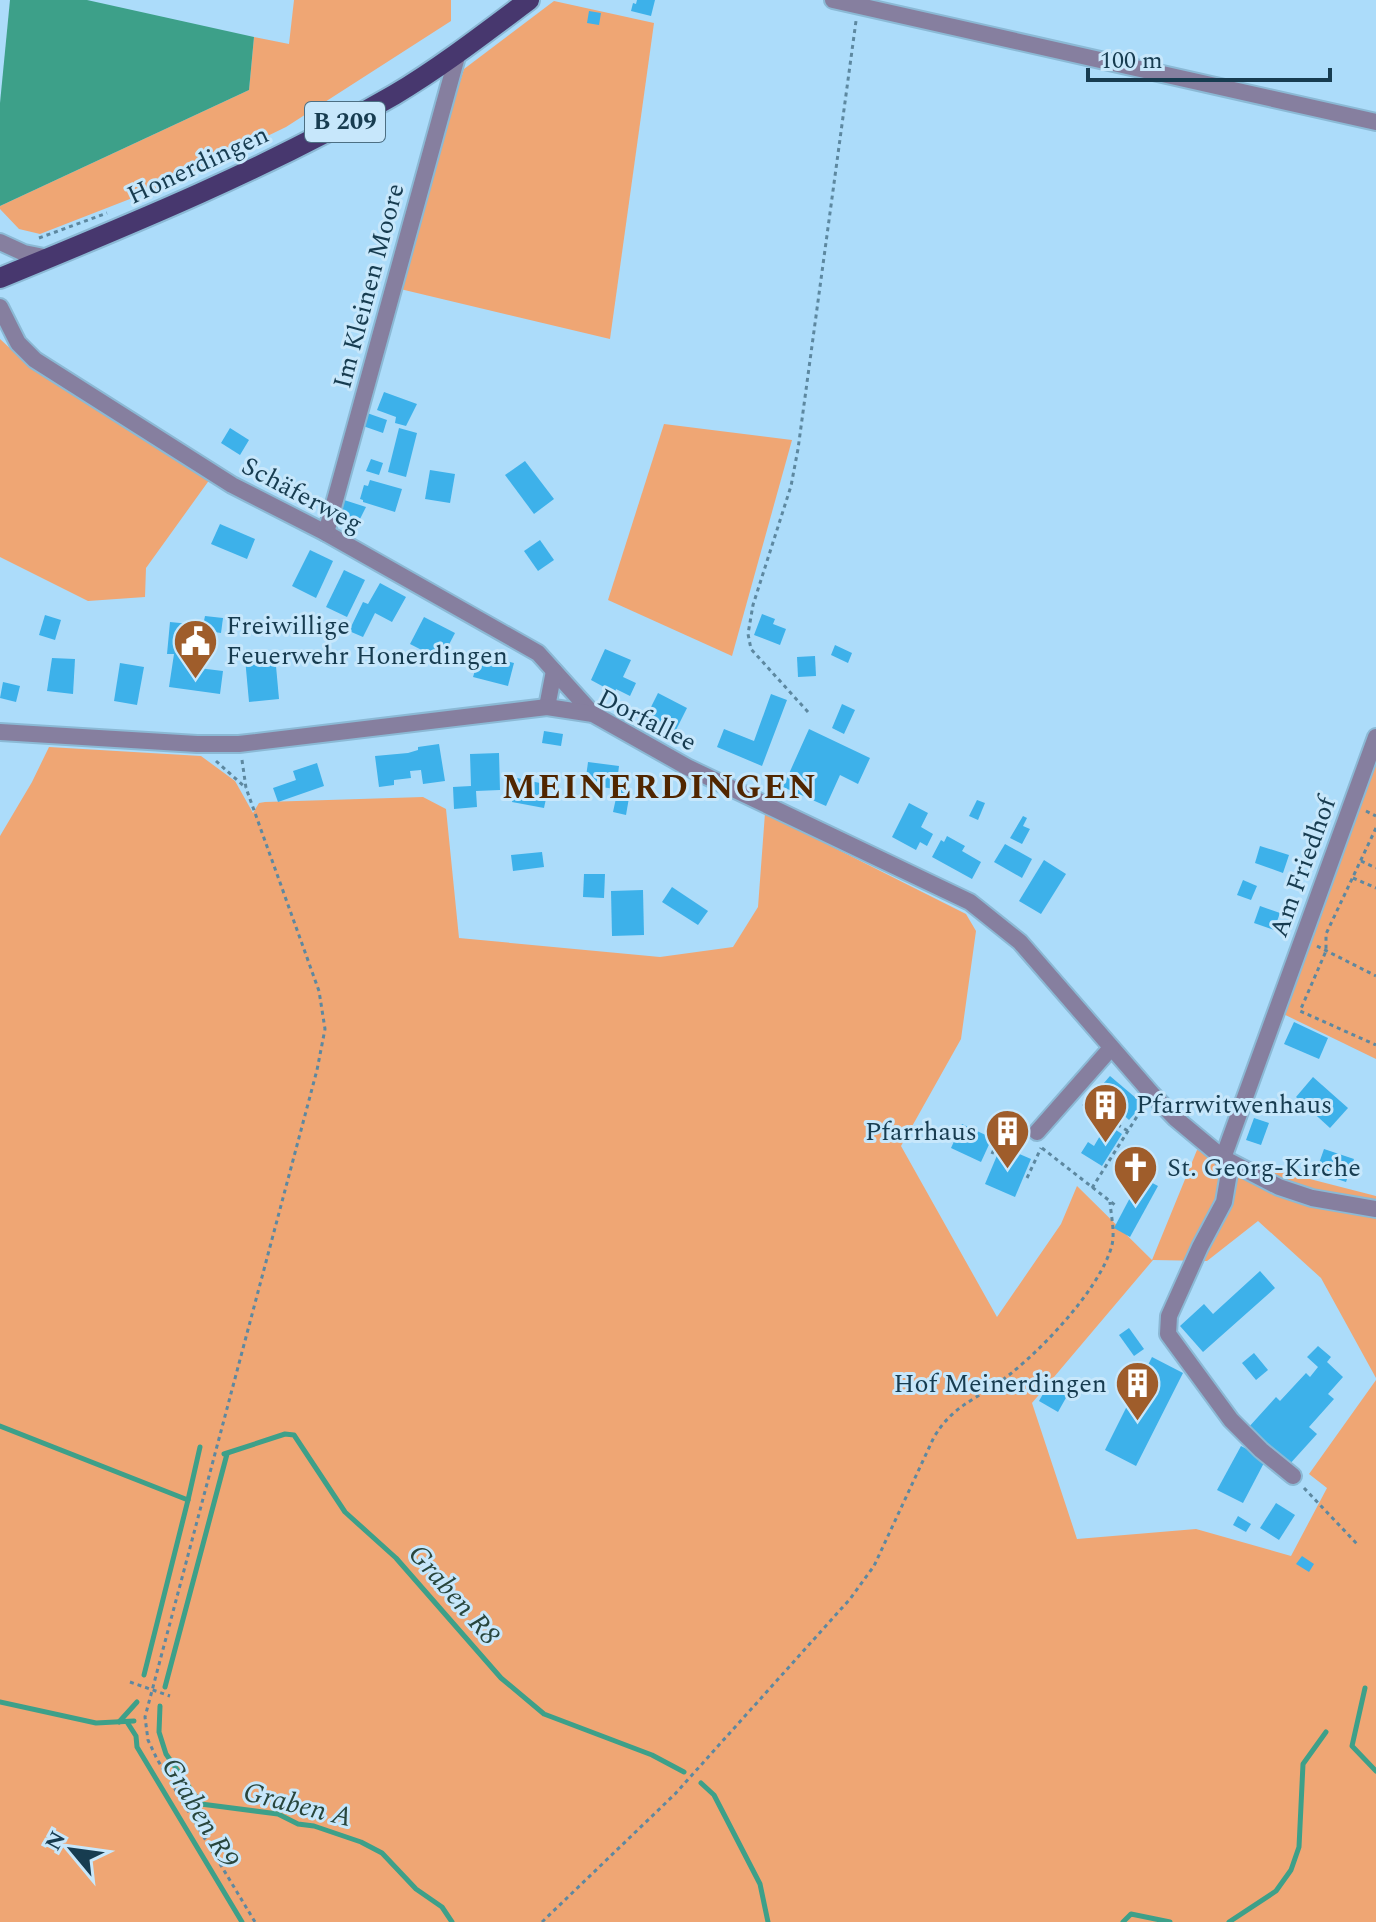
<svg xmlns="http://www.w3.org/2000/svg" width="1376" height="1922" font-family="Spectral,serif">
<rect width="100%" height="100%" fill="#acdcfa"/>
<g fill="#efa674">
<path d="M294,0H451V21L286,127L171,183L40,234L19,229L0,209V206L249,90L254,37L289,44Z"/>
<path d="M554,1L654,23L610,339L396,288L464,69Z"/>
<path d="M0,339L30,367L137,421L210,479L146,568L145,597L88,601L0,557Z"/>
<path d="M664,424L792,440L732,656L608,600Z"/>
<path d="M1376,734V1059L1273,1009Z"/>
<path d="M49,747L201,756L235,781L253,813L259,803L265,802L423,797L446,809L459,938L660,957L733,947L758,907L765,813L966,914L976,931L961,1039L901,1146L997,1317L1061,1224L1077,1186L1152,1260L1197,1150L1376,1196V1378L1321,1278L1258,1221L1207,1261L1153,1260L1032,1403L1077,1539L1196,1529L1291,1556L1327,1488L1309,1474L1376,1380V1922H0V836L32,782Z"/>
</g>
<path fill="#3da089" d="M10,0H87L254,37L249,90L0,206V103Z"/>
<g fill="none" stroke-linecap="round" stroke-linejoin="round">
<g stroke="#3da089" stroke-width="5">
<path d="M0,1426L188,1500L200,1447"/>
<path d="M224,1454L285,1434L294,1435L345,1512L396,1558L501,1678L544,1714L652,1755L684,1772"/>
<path d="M144,1675L188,1500"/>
<path d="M165,1687L227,1454"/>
<path d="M1365,1688L1352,1746L1376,1771"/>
<path d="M0,1702L96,1723L134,1721"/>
<path d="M160,1706L159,1732L166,1754L201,1804L278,1814L298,1824L314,1826L361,1842L382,1853L416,1889L442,1907L452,1922"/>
<path d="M119,1722L137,1702"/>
<path d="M127,1722L136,1736L137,1747L242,1922"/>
<path d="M701,1783L714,1795L760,1884L768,1922"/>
<path d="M1123,1922L1131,1914L1170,1922"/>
<path d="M1229,1922L1276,1891L1291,1870L1299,1847L1303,1764L1326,1732"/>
</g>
</g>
<g fill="#3db1ea">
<path d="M637,0H655L651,16L631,11L633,3L636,4Z"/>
<path d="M589,11L601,13L599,25L587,23Z"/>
<path d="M384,392L417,404L406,426L395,423L396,417L377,410Z"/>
<path d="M367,413L387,420L383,433L363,426Z"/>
<path d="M230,428L249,440L240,455L221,443Z"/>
<path d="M399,428L417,433L406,477L388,472Z"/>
<path d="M371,459L383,463L379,475L366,471Z"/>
<path d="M525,461L554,499L534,514L505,475Z"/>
<path d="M430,470L455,474L450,503L425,499Z"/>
<path d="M370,480L402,489L395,512L363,502V500L360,499L364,485L368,486Z"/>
<path d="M341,499L366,507L359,521L337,513Z"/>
<path d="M220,524L255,539L247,559L211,544Z"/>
<path d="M540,540L554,560L538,571L524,551Z"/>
<path d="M310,550L333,561L316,598L292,586Z"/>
<path d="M344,570L365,580L347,617L326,607Z"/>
<path d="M380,583L406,597L392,622L375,613L363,637L349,631L363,602L368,604Z"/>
<path d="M762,614L775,619L773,624L786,629L780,645L754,635Z"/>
<path d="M45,615L61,620L55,640L39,635Z"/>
<path d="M205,616L223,618L221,633L202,630Z"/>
<path d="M424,617L455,633L441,660L410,644Z"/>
<path d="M170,622L200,625L197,657L191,656L190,667L223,671L220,694L169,687L174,654H167Z"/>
<path d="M835,645L852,653L848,663L831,655Z"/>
<path d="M605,649L631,660L623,677L636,683L630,696L616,689L615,693L591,680Z"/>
<path d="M480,654L514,663L508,686L473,677Z"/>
<path d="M275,655L279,699L249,702L245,658Z"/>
<path d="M815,656L816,676L798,677L797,657Z"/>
<path d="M52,658L75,659L73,694L47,691Z"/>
<path d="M120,663L144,667L137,705L114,701Z"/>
<path d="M3,682L20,686L16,702L0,698Z"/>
<path d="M658,693L687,708L675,732L646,717Z"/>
<path d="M771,694L787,700L762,766L717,747L724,729L754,741Z"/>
<path d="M842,704L855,710L844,734L832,728Z"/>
<path d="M809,729L870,758L858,784L840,775L826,806L783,787Z"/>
<path d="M544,731L563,734L561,746L542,743Z"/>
<path d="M439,744L445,781L423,784L421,770L410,771L411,778L394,780V785L379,787L375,756L408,753L418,750V747Z"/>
<path d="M499,753L500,790L476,791L477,807L454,809L453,787L471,786L470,754Z"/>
<path d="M588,762L619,766L616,789L585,785Z"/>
<path d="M317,763L324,786L278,802L273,788L296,780L293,771Z"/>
<path d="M517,778L549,785L544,808L512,802Z"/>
<path d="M618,789L630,792L626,815L613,812Z"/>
<path d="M977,800L985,803L978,820L969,816Z"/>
<path d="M909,803L928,813L921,827L933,834L927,846L920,842L916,850L892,837Z"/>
<path d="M1023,816L1027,818L1023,826L1030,829L1022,844L1010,838Z"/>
<path d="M947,836L965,846L962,851L981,862L972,879L932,857L941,840L944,842Z"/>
<path d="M1005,844L1032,859L1022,878L994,862Z"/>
<path d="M1260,846L1289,855L1283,873L1255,863Z"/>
<path d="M542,852L544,867L513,871L511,855Z"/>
<path d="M1044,860L1066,874L1041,914L1019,901Z"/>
<path d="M584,874H605L604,898L583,897Z"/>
<path d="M1243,880L1257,886L1251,900L1237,895Z"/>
<path d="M672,887L708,911L698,925L662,902Z"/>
<path d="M643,890L644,935L612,936L611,891Z"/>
<path d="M1260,906L1280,913L1274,930L1254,923Z"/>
<path d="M1294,1022L1328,1038L1319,1059L1284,1044Z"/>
<path d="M1110,1076L1143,1104L1129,1120L1097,1091Z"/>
<path d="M1313,1077L1348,1108L1330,1128L1296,1097Z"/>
<path d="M1254,1118L1269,1123L1261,1145L1246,1140Z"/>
<path d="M962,1124L992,1138L981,1162L951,1148Z"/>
<path d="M1107,1124L1122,1134L1102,1166L1081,1153L1088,1142L1094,1146Z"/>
<path d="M1001,1146L1031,1159L1015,1197L985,1184Z"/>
<path d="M1324,1149L1354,1159L1346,1182L1316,1172Z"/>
<path d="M1141,1177L1158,1186L1130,1237L1114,1228Z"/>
<path d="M1260,1271L1275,1288L1203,1352L1180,1326L1204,1304L1213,1314Z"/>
<path d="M1129,1328L1144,1349L1134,1356L1119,1335Z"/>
<path d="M1318,1346L1331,1357L1327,1362L1343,1377L1328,1394L1334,1399L1309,1427L1317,1434L1288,1466L1248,1428L1276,1397L1280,1401L1306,1373L1310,1377L1318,1367L1307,1357Z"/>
<path d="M1254,1353L1268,1370L1256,1380L1242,1363Z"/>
<path d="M1152,1357L1183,1373L1136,1466L1105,1450L1132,1396L1126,1393L1133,1378L1140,1381Z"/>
<path d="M1048,1385L1067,1396L1058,1412L1039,1401Z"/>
<path d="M1241,1446L1266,1459L1243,1503L1217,1490Z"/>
<path d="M1276,1503L1295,1515L1279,1540L1260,1528Z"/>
<path d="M1238,1516L1251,1524L1246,1532L1233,1525Z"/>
<path d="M1302,1556L1314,1564L1309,1572L1296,1564Z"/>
</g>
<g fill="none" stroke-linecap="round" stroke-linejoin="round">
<defs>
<g id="minor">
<path d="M833,0L1376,122"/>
<path d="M0,242L24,253L49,258"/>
<path d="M0,307L18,343L35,360L232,485L326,533L538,653L593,714"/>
<path d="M326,533L458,53"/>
<path d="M547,707L554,671"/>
<path d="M0,732L197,744H239L547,707L593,714L687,767L970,902L1020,942L1152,1094L1175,1118L1223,1158L1279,1187L1312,1198L1376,1209"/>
<path d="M1037,1132L1111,1048"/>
<path d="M1223,1158L1376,737"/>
<path d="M1223,1158L1229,1173L1224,1202L1200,1247L1169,1316L1168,1334L1231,1420L1261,1450L1293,1476"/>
</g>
<path id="major" d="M0,278C134,223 268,168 394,95C441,67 485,33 529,0"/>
</defs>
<use href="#minor" stroke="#8bb9d5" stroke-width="20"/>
<use href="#major" stroke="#8bb9d5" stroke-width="24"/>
<g stroke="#5d88a0" stroke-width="3" stroke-dasharray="4 4" stroke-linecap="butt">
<path d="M39,238L107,213"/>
<path d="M808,712L751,649L748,634L753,605L791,486L798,449L856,21"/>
<path d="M242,760L246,788L319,991L325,1029L317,1070L145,1717L148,1740L157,1759L255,1922"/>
<path d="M216,761L246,788"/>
<path d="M1366,811L1376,816"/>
<path d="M1376,828L1326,934V951L1300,1011L1376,1045"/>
<path d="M1361,861L1376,868"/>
<path d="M1353,878L1376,888"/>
<path d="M1317,946L1376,976"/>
<path d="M1083,1104L1128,1131"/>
<path d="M1042,1148L1115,1205"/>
<path d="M992,1154L1006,1120L1020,1131"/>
<path d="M1027,1178L1041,1148"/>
<path d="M1092,1188L1143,1107"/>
<path d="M1304,1488L1358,1545"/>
<path d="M130,1682L170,1696"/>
<path d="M542,1922L675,1794L850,1599L874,1566L934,1437C951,1409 968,1403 994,1386C1033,1360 1100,1291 1112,1245C1115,1232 1111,1215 1110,1202"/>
</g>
<use href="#minor" stroke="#867f9f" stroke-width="16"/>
<use href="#major" stroke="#47376e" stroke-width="20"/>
</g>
<defs>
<symbol id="civic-pin" viewBox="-11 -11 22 30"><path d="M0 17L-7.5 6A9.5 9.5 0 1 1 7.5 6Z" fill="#9f5d2b" stroke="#c7e7fb"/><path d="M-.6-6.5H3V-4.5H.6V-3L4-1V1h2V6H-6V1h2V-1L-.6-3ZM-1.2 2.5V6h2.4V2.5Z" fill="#fff"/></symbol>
<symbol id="building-pin" viewBox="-11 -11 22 30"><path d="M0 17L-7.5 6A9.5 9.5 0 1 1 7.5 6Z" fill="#9f5d2b" stroke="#c7e7fb"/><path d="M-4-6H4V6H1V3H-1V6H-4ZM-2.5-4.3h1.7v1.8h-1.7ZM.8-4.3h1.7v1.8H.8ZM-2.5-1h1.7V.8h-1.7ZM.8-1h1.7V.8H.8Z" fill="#fff"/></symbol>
<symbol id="church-pin" viewBox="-11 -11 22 30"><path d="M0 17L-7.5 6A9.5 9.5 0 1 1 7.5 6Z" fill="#9f5d2b" stroke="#c7e7fb"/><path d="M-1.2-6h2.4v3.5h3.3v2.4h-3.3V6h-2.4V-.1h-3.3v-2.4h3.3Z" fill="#fff"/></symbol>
</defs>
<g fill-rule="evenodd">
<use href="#civic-pin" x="170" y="616" width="51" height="69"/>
<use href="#building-pin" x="1080" y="1080" width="51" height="69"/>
<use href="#building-pin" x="982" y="1106" width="51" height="69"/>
<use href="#church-pin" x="1110" y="1142" width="51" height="69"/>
<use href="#building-pin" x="1112" y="1358" width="51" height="69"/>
</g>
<g text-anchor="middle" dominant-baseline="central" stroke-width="6" stroke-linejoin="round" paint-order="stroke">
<rect fill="#c7e7fb" stroke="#4c6f83" stroke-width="2" x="305" y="102" width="80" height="40" rx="6"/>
<g font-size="24" font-weight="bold" fill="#173c50">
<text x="345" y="122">B 209</text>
</g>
<g font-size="26" fill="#173c50" stroke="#c7e7fb">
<text transform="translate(198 165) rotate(-25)">Honerdingen</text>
<text transform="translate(369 286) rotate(-75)">Im Kleinen Moore</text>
<text transform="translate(302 495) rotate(28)">Schäferweg</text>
<text transform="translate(647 720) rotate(27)">Dorfallee</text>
<text transform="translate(1303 867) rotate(-70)">Am Friedhof</text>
</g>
<g font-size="26" fill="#173c50" stroke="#c7e7fb" text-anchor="start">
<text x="226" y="626">Freiwillige<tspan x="226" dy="30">Feuerwehr Honerdingen</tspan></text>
<text x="1136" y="1105">Pfarrwitwenhaus</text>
<text x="977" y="1132" text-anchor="end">Pfarrhaus</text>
<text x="1167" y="1168">St. Georg-Kirche</text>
<text x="1107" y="1384" text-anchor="end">Hof Meinerdingen</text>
</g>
<g font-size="28" font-style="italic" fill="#28463d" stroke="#c7e7fb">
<text transform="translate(454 1595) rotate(49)">Graben R8</text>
<text transform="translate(298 1805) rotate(14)">Graben A</text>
<text transform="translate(200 1813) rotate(59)">Graben R9</text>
</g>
<g font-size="34" font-weight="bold" letter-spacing="2" fill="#512600" stroke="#c7e7fb">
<text x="660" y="788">MEINERDINGEN</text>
</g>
</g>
<g transform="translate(72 1850) rotate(299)" stroke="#c7e7fb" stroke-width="6" paint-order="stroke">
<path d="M0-6L14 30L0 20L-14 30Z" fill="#173c50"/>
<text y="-12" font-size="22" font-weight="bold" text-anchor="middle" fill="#173c50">N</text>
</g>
<path d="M1088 68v12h242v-12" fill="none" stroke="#173c50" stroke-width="4"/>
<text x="1100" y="68" font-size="24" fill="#173c50" stroke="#c7e7fb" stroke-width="6" paint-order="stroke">100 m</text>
</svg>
